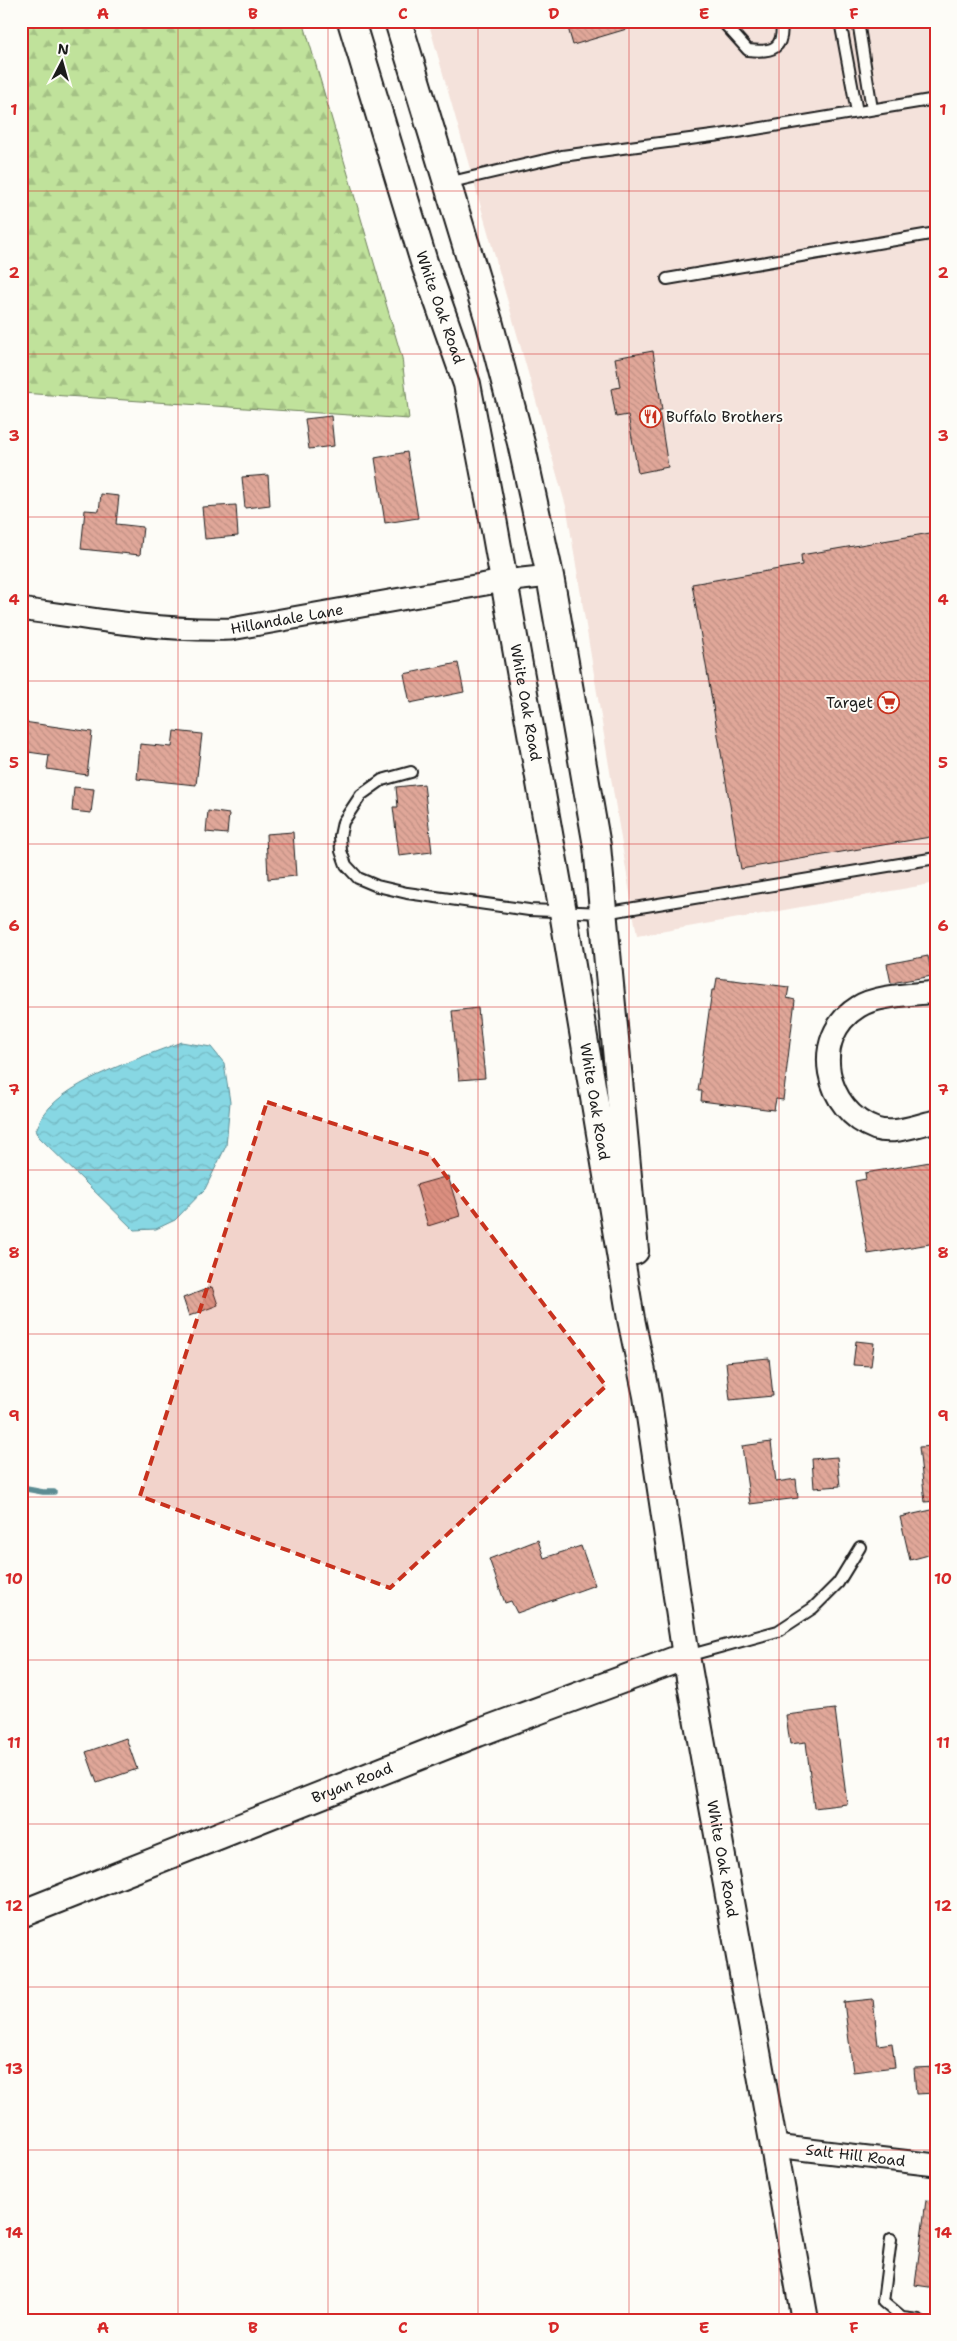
<svg xmlns="http://www.w3.org/2000/svg" width="957" height="2341" font-family="'Shantell Sans',sans-serif">
<defs>
<pattern id="forest-firs" width="22" height="20" patternUnits="userSpaceOnUse" patternTransform="scale(1.25)"><rect width="22" height="20" fill="#c0e29b"/><path d="M5 1l3.5 6h-7zM16 11l3.5 6h-7z" fill="#a4c185"/></pattern>
<pattern id="water-waves" width="16" height="10" patternUnits="userSpaceOnUse" patternTransform="scale(1.25)"><rect width="16" height="10" fill="#87d7e3"/><path d="M0 5q4-4 8 0t8 0" fill="none" stroke="#74b8c2"/></pattern>
<pattern id="building-back-hatch" width="6" height="6" patternUnits="userSpaceOnUse" patternTransform="scale(1.25)"><rect width="6" height="6" fill="#e0a799"/><path d="M-1 5l2 2M0 0l6 6M5-1l2 2" fill="none" stroke="#c08f83"/></pattern>
</defs>
<rect width="100%" height="100%" fill="#fdfcf7"/>
<filter id="ink" filterUnits="userSpaceOnUse"><feTurbulence type="fractalNoise" baseFrequency=".02" numOctaves="2"/><feDisplacementMap in="SourceGraphic" scale="10" xChannelSelector="R" yChannelSelector="G"/><feConvolveMatrix kernelMatrix="1 2 1 2 8 2 1 2 1" color-interpolation-filters="sRGB"/></filter>
<g filter="url(#ink)">
<path fill="#f4e2db" d="M428,21H936V883L637,936L567,510Z"/>
<path fill="url(#forest-firs)" stroke="#6e7f5c" d="M21,21H303L402,358L409,419L21,393Z"/>
<path fill="url(#water-waves)" stroke="#5c8c93" d="M181,1042L211,1047L224,1063L230,1102L226,1146L205,1189L175,1220L156,1229L134,1230L39,1137L36,1130C39,1124 41,1118 45,1113C70,1079 142,1058 181,1042Z"/>
<g fill="none" stroke-linecap="round" stroke-linejoin="round">
<path stroke="#5c8c93" stroke-width="5.5" d="M21,1488L43,1492H54"/>
</g>
<g fill="url(#building-back-hatch)" stroke="#1c1c1c">
<path d="M566,21H639L640,25L573,45Z"/>
<path d="M653,351L662,410H659L668,467L638,473L628,415L616,417L611,389L620,387L615,358Z"/>
<path d="M331,416L334,446L309,449L305,419Z"/>
<path d="M407,452L418,518L385,523L375,458Z"/>
<path d="M268,475L270,505L245,508L242,477Z"/>
<path d="M101,494L119,496L116,524L143,527L140,555L81,549L85,510L99,511Z"/>
<path d="M236,505L238,536L205,539L202,507Z"/>
<path d="M936,532V836L741,869L692,584L802,565L801,555Z"/>
<path d="M458,663L464,692L410,703L404,674Z"/>
<path d="M24,722L92,732L87,775L47,769L49,755L21,751Z"/>
<path d="M174,731L202,734L196,785L137,779L140,744L172,747Z"/>
<path d="M424,784L432,852L399,856L393,807H398L396,787Z"/>
<path d="M74,787L94,789L91,813L72,811Z"/>
<path d="M208,811L229,814L227,834L206,832Z"/>
<path d="M293,832L296,876L268,879L266,834Z"/>
<path d="M928,956L932,976L891,983L887,964Z"/>
<path d="M717,978L789,987L787,998L795,1000L783,1100L776,1099L774,1110L701,1101L702,1091H698L712,990H715Z"/>
<path d="M478,1008L485,1078L459,1080L452,1011Z"/>
<path d="M936,1161V1243L868,1254L855,1181L866,1179L865,1173Z"/>
<path d="M448,1176L460,1216L428,1226L416,1185Z"/>
<path d="M212,1287L218,1305L189,1316L183,1298Z"/>
<path d="M856,1341L874,1343L871,1366L853,1365Z"/>
<path d="M769,1358L773,1396L730,1400L726,1362Z"/>
<path d="M771,1442L776,1482L796,1479L798,1498L750,1504L742,1446Z"/>
<path d="M936,1446V1501L925,1502L919,1447Z"/>
<path d="M837,1457L840,1486L814,1488L812,1459Z"/>
<path d="M936,1509V1553L910,1560L900,1517Z"/>
<path d="M538,1540L544,1558L581,1546L595,1585L517,1613L511,1601L505,1603L489,1559Z"/>
<path d="M835,1709L847,1804L814,1808L806,1742L790,1744L786,1715Z"/>
<path d="M126,1738L137,1769L97,1783L86,1752Z"/>
<path d="M873,1999L878,2045L892,2043L895,2067L853,2072L844,2002Z"/>
<path d="M936,2067V2093L916,2094L914,2068Z"/>
<path d="M926,2200L936,2201V2288L915,2285Z"/>
</g>
<g fill="none" stroke-linecap="round" stroke-linejoin="round">
<defs>
<g id="service">
<path d="M722,21L748,50C772,53 785,49 781,21"/>
<path d="M840,21L857,112"/>
<path d="M858,21L872,109"/>
<path d="M447,183L562,156L720,135L936,99"/>
<path d="M667,279L936,233"/>
<path d="M411,772L382,780L361,795L343,822L340,836L341,851L346,865L358,878L377,886L407,893L529,910L604,913L936,858"/>
<path d="M687,1656L778,1631L813,1608L838,1583L860,1547"/>
<path d="M891,2239L883,2302L902,2318L919,2320"/>
</g>
<g id="minor">
<path id="s1" d="M21,609C91,619 160,631 231,629L503,581L550,576"/>
<path d="M936,992C913,995 876,995 858,1007C809,1037 825,1111 876,1129C893,1135 918,1125 936,1121"/>
<path id="s2" d="M775,2146L936,2165"/>
</g>
<g id="tertiary">
<path id="s3" d="M351,21L424,262L467,384L493,519L563,912L631,1319L647,1396L686,1656L805,2320"/>
<path d="M398,21L489,321L521,443L550,576L597,846L635,1251"/>
<path id="s4" d="M21,1914L478,1733L686,1656"/>
</g>
</defs>
<use href="#service" stroke="#1c1c1c" stroke-width="14"/>
<use href="#minor" stroke="#1c1c1c" stroke-width="25"/>
<use href="#tertiary" stroke="#1c1c1c" stroke-width="30"/>
<use href="#service" stroke="#fdfcf7" stroke-width="10"/>
<use href="#minor" stroke="#fdfcf7" stroke-width="21"/>
<use href="#tertiary" stroke="#fdfcf7" stroke-width="26"/>
</g>
</g>
<path fill="#c8321e" fill-opacity="0.2" stroke="#c8321e" stroke-width="4" stroke-dasharray="10 6" stroke-linejoin="round" d="M267,1102L430,1155L606,1386L390,1588L140,1496Z"/>
<path fill="none" stroke="#d62828" stroke-width="1" stroke-opacity="0.55" d="M178,21V2320M328,21V2320M478,21V2320M629,21V2320M779,21V2320M21,191H936M21,354H936M21,517H936M21,681H936M21,844H936M21,1007H936M21,1170H936M21,1334H936M21,1497H936M21,1660H936M21,1824H936M21,1987H936M21,2150H936"/>
<defs>
<symbol id="restaurant-ring" viewBox="-11 -11 22 22"><circle r="9.5" fill="#fdfcf7" stroke="#c8321e" stroke-width="1.5"/><path d="M-5-6h1v4h1v-4h1v4h1v-4h1v5L-1.5 .5V6h-2V.5L-5-1ZM5-6V6H3V1.5H1.5Q1.5-4 5-6Z" fill="#c8321e"/></symbol>
<symbol id="supermarket-ring" viewBox="-11 -11 22 22"><circle r="9.5" fill="#fdfcf7" stroke="#c8321e" stroke-width="1.5"/><path d="M-6-5.5h2.5l.6 2H6L4.5 2H-2.5L-4.4-4H-6ZM-1.5 3.2a1.3 1.3 0 1 0 .1 0ZM3 3.2a1.3 1.3 0 1 0 .1 0Z" fill="#c8321e"/></symbol>
</defs>
<g fill-rule="evenodd">
<use href="#restaurant-ring" x="638" y="404" width="25" height="25"/>
<use href="#supermarket-ring" x="876" y="690" width="25" height="25"/>
</g>
<g text-anchor="middle" dominant-baseline="central" stroke-width="4" stroke-linejoin="round" paint-order="stroke">
<g font-size="15" fill="#1c1c1c" stroke="#fdfcf7">
<text stroke="none"><textPath href="#s3" startOffset="300">White Oak Road</textPath></text>
<text stroke="none"><textPath href="#s1" startOffset="268">Hillandale Lane</textPath></text>
<text stroke="none"><textPath href="#s3" startOffset="705">White Oak Road</textPath></text>
<text stroke="none"><textPath href="#s3" startOffset="1110">White Oak Road</textPath></text>
<text stroke="none"><textPath href="#s4" startOffset="356">Bryan Road</textPath></text>
<text stroke="none"><textPath href="#s3" startOffset="1878">White Oak Road</textPath></text>
<text stroke="none"><textPath href="#s2" startOffset="81">Salt Hill Road</textPath></text>
</g>
<g font-size="15" fill="#1c1c1c" stroke="#fdfcf7" text-anchor="start">
<text x="666" y="417">Buffalo Brothers</text>
<text x="873" y="703" text-anchor="end">Target</text>
</g>
</g>
<rect width="957" height="2341" fill="none" stroke="#fdfcf7" stroke-width="55"/>
<g transform="translate(62 62) rotate(6)" stroke="#fdfcf7" stroke-width="4" paint-order="stroke">
<path d="M0-4L9 19L0 12L-9 19Z" fill="#1c1c1c"/>
<text y="-8" font-size="14" font-weight="bold" text-anchor="middle" fill="#1c1c1c">N</text>
</g>
<rect x="28" y="28" width="902" height="2286" fill="none" stroke="#d62828" stroke-width="2"/>
<g font-size="16" text-anchor="middle" font-weight="bold" fill="#d62828">
<text x="103" y="19">A</text>
<text x="253" y="19">B</text>
<text x="403" y="19">C</text>
<text x="554" y="19">D</text>
<text x="704" y="19">E</text>
<text x="854" y="19">F</text>
<text x="14" y="115">1</text>
<text x="943" y="115">1</text>
<text x="14" y="278">2</text>
<text x="943" y="278">2</text>
<text x="14" y="441">3</text>
<text x="943" y="441">3</text>
<text x="14" y="605">4</text>
<text x="943" y="605">4</text>
<text x="14" y="768">5</text>
<text x="943" y="768">5</text>
<text x="14" y="931">6</text>
<text x="943" y="931">6</text>
<text x="14" y="1095">7</text>
<text x="943" y="1095">7</text>
<text x="14" y="1258">8</text>
<text x="943" y="1258">8</text>
<text x="14" y="1421">9</text>
<text x="943" y="1421">9</text>
<text x="14" y="1584">10</text>
<text x="943" y="1584">10</text>
<text x="14" y="1748">11</text>
<text x="943" y="1748">11</text>
<text x="14" y="1911">12</text>
<text x="943" y="1911">12</text>
<text x="14" y="2074">13</text>
<text x="943" y="2074">13</text>
<text x="14" y="2238">14</text>
<text x="943" y="2238">14</text>
<text x="103" y="2333">A</text>
<text x="253" y="2333">B</text>
<text x="403" y="2333">C</text>
<text x="554" y="2333">D</text>
<text x="704" y="2333">E</text>
<text x="854" y="2333">F</text>
</g>
</svg>
